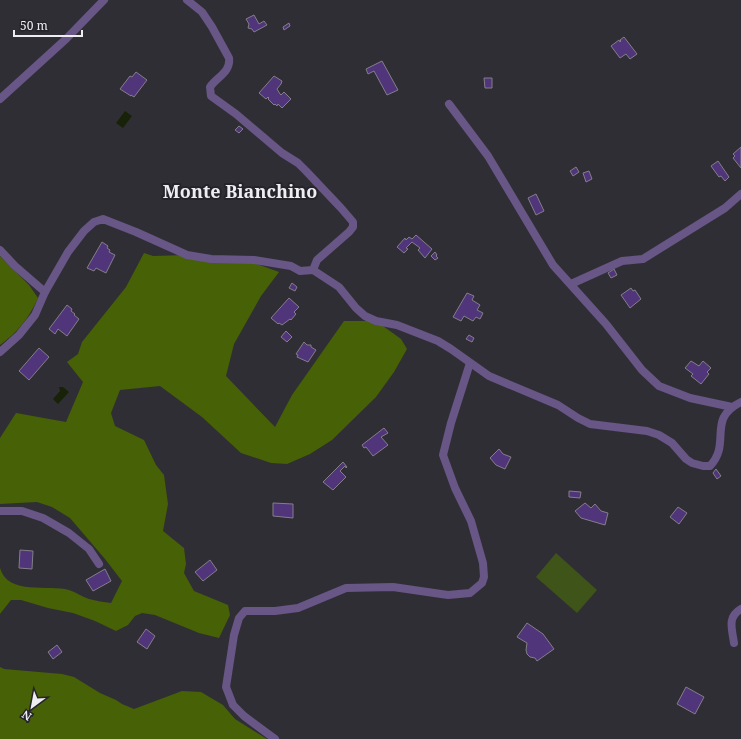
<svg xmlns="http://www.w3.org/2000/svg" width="741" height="739" font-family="'Noto Serif',serif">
<rect width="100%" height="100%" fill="#302e35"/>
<path fill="#3f5418" d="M556,553L597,590L577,613L536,577Z"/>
<g fill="#466106">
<path d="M144,253L153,256L187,255L246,260L279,272L261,296L234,344L226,376L275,427L292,395L344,321H376L401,339L407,349L394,372L376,397L332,440L310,454L287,464L271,463L241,453L202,417L160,386L120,390L111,413L115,426L144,440L156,465L164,475L168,504L163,531L184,548L186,564L184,573L194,591L228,605L230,615L219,638L199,633L155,615L142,613L135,616L128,625L116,631L95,621L73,613L48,608L21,600H11L0,614V568C8,596 49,584 69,590C76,592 82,597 89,599C96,601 104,602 111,603L122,581L105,559L70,518L52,507L37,502L0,504V438L16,413L66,422L83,382L67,362L78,354L82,342L126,287Z"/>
<path d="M0,256L29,285L38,298C29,318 18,332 0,345Z"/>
<path d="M0,667L4,669L62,674L74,677L100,693L116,700L122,704L134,709L182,691L201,692L223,705L235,719L267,739H0Z"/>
</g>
<g fill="#182208">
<path d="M125,111L132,116L123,128L116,123Z"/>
<path d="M59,387H63L69,392L58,404L53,399L60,391Z"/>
</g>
<g fill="#51357a" stroke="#827f88">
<path d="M254,15L259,24L264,21L267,25L254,32L252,29L248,28L249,24L246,19Z"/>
<path d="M289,23L290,26L284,30L283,27Z"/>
<path d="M624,37L637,54L630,59L626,54L620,58L611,46L619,40L620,42L621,41L620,40Z"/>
<path d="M382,61L398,90L387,95L374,71L368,74L366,69Z"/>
<path d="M136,72L147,80L134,97L131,95V96L120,89L130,76L132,77Z"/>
<path d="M274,76L282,81L281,84L277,89L280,94L281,95L284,92L291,99L282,108L278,104L277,106L275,104L274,105L268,99L269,98L268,97L266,99L259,93Z"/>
<path d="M484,78H492V88H485Z"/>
<path d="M239,126L243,129L239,133L235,130Z"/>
<path d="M741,147V168L733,158L735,156L733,154Z"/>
<path d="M718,161L729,177L725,181L721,176L719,177L711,166Z"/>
<path d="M576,167L579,172L573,176L570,171Z"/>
<path d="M589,171L592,179L586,182L583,173Z"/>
<path d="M536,194L544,211L536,215L528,198Z"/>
<path d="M416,235L432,249L425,258L418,250L420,248L412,242L406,248L408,249L404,253L397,247L405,238L406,240L409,237L412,239Z"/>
<path d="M102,242L108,246L107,248L110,250L109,252L115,255L106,273L96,268L94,271L87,268Z"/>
<path d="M435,252L437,255L436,256L438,258L435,260L431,256Z"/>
<path d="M614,269L617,275L611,278L608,273Z"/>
<path d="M292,283L297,287L295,291L289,288Z"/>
<path d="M631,288L633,291L635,290L641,299L630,308L621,295Z"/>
<path d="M467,293L474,296L472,300L480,305L477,310L483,313L480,319L476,317L473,321L464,316L461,321L453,317Z"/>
<path d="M289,298L299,307L294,312L296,314L291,320L290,319L282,325L279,323L278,324L271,318Z"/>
<path d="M67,305L72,309L71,311L75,314L74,315L79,319L67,336L58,329L55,334L49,329Z"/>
<path d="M286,331L292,337L287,342L281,337Z"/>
<path d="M469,335L474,338L472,342L466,339Z"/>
<path d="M304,342L307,345H311V347L316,350L308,362L297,357L298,355L296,354Z"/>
<path d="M39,348L49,357L29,380L19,371Z"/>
<path d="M691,361L699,366L703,361L711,368L707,372L709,374L701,384L691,376L693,374L685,368Z"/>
<path d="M384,428L388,433L381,437L388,445L373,456L366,447L364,448L362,445Z"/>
<path d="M499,449L503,454L511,457L505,469L496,465L490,458Z"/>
<path d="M343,462L347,467L346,468L345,466L340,471L346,477L333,490L323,482Z"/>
<path d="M716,469L721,476L717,479L713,473Z"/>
<path d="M569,491L581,492L580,498L569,497Z"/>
<path d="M273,503L293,504V518L273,516Z"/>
<path d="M585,503L591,508L595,504L601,511L608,513L605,525L581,518L575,511Z"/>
<path d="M678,507L687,513L679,524L670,517Z"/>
<path d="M20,550L33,551L32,569L19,568Z"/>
<path d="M210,560L217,570L203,581L195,572Z"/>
<path d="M105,569L111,581L93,591L86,580Z"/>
<path d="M527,623L543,634L554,649L537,661L535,658L530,657L527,654L526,650L527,643L517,637Z"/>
<path d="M146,629L155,636L147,649L137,642Z"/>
<path d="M57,645L62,652L53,659L48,652Z"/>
<path d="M686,687L704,697L695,714L677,704Z"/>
</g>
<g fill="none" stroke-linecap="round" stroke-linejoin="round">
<g stroke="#675686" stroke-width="8">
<path d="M187,0L202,12L212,27L229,58C231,72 217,77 210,87L211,96L236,114L282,153L298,163L306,171L341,208L353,222V227L349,232L317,260L313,270L339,287L356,308L365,316L376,321L397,325L438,341L451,349L489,376L558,405L578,418L590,424L647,431L659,435L672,443L686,459L692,463L703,466H710C732,443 706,419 741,402"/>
<path d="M0,99L66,39L104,0"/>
<path d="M449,104L488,156L553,265L606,324L642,370L659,386L690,398L732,407"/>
<path d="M0,250L15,266L45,292"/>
<path d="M571,284L622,261L643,259L725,208L741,194"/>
<path d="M0,352L19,335L35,315L45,292L68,252L84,231L94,222L103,219L136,232L187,255L211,259L254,260L291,266L300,271L313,270"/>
<path d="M0,511H22L43,518L69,533L89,549L99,564"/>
<path d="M734,643C732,629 727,617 741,609"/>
<path d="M275,739L244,716L233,705L226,687L234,635L239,618L245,611H275L298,608L346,588L393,587L448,595L470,593L482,583L484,577L483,563L471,521L455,488L443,455L451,423L470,363"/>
</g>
</g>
<g text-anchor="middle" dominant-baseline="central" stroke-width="4" stroke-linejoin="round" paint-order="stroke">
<g font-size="18" font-weight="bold" fill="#eeedf2" stroke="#26242b">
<text x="240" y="191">Monte Bianchino</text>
</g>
</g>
<g transform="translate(32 707) rotate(212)" stroke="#26242b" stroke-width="3" paint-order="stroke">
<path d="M0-3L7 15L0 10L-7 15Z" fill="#eeedf2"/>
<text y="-6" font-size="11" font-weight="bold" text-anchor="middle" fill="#eeedf2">N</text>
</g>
<path d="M14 30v6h68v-6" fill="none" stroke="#eeedf2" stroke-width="2"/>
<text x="20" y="30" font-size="12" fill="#eeedf2" stroke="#26242b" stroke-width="3" paint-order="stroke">50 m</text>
</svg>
